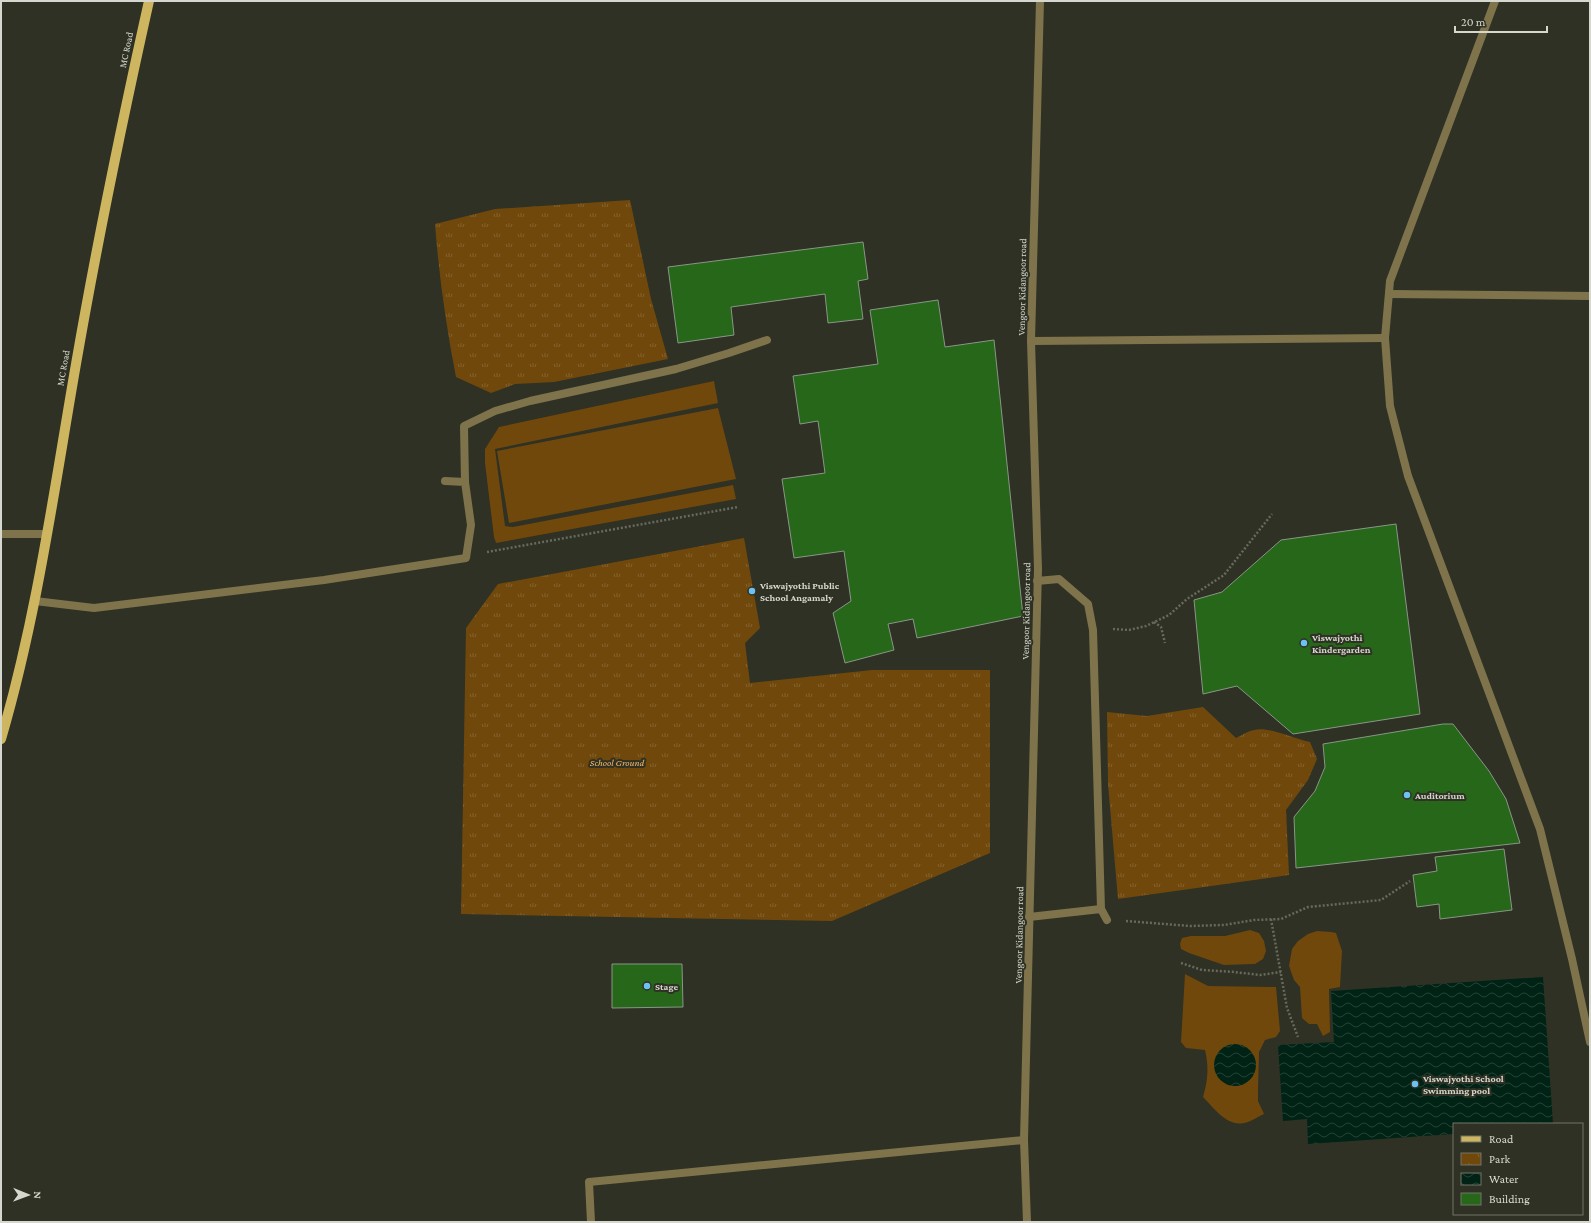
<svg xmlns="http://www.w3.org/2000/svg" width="1591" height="1223" font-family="'Crimson Pro',serif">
<defs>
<pattern id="park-tufts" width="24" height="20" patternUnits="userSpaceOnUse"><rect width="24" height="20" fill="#71480b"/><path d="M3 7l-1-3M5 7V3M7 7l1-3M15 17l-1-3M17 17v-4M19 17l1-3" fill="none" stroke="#84622e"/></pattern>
<pattern id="water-waves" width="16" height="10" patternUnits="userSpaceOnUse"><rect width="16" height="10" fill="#002315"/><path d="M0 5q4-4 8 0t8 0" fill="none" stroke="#244236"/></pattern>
</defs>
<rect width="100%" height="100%" fill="#2e3123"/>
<g fill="#71480b">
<path d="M714,381L718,403L495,449L505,526L513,527L733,485L736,499L496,543L494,537L485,463V449L499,427Z"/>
<path d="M718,408L736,479L509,523L497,451Z"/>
<path d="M1250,930L1259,933L1264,941L1266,951L1263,959L1255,964L1224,965L1189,953L1181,949L1180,944L1182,938L1191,936H1225Z"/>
<path d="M1317,931L1331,932L1336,933L1342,951L1340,987L1329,989L1330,1032L1323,1036L1317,1024H1309L1302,1018L1300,987L1294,980L1289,966L1292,949L1298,941L1308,934Z"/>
<path d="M1185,974L1208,986L1276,987L1280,1031L1276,1037L1265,1040L1259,1052L1258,1091V1101L1264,1114C1257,1117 1251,1122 1244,1123C1227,1127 1213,1107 1203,1097C1208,1080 1209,1067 1205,1050L1186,1048L1181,1042Z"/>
</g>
<g fill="url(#park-tufts)">
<path d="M630,200L651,299L668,359L554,382L515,384L491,393L456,377C446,326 439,276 435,224L495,209Z"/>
<path d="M744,538L760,628L745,643L750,683L872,670H990V853L832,921L461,914L466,628L498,584Z"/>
<path d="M1203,707L1236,738C1242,735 1248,731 1254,730C1269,726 1293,739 1310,742L1317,759L1308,780L1286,810L1289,875L1118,899L1108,784L1107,712L1147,716Z"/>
</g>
<g fill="url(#water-waves)">
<path d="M1543,977L1553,1124H1454V1134L1308,1144L1307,1119L1283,1121L1278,1045L1334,1042L1331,991Z"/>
<circle cx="1235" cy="1065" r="21"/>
</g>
<g fill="#266719" stroke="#8a9688">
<path d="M863,242L868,279L858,281L863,319L828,323L825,294L731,307L734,335L678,343L668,267Z"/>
<path d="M938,300L945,347L994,340L1023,616L917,638L913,619L888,624L894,650L845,663L833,613L851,601L844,551L794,558L782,479L825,473L818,421L800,424L793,376L878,364L870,310Z"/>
<path d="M1396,524L1420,714L1293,734L1237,686L1203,694L1194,600L1222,592L1281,540Z"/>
<path d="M1443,724H1453L1489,771L1506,799L1520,843L1296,868L1294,817L1315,791L1325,767L1323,744Z"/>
<path d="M1504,849L1512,910L1440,919L1439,904L1417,907L1413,875L1437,871L1435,857Z"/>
<path d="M612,964H682L683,1007L612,1008Z"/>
</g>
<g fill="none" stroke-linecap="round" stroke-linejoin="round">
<g stroke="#676a5d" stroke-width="2.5" stroke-dasharray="2 2" stroke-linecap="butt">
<path d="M487,552L738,507"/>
<path d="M1154,622L1161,627L1165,643"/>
<path d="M1113,629L1129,630L1146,626L1169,615L1187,599L1224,575L1272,514"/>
<path d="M1271,919L1287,1008L1298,1037"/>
<path d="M1126,921L1190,926L1224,925L1254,920L1281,919L1308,907L1381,900L1410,881"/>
<path d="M1181,963L1202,970L1234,972L1260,975L1281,972"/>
</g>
<g stroke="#7f734b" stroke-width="8">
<path d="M1495,1L1390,281L1385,338L1390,406L1408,476L1540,829L1572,959L1590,1042"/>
<path d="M1389,294L1590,296"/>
<path d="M1031,341L1385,338"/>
<path d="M465,482L464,426L495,411L530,401L676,369L729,353L767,340"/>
<path d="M1,534H47"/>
<path d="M1037,581L1059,579L1088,604L1093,630L1101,909"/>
<path d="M35,601L94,608L324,580L466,558L471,525L465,482L445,481"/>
<path d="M1029,917L1101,909L1107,920"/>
<path d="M591,1222L589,1182L1024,1140"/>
<path d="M1027,1222L1024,1140L1038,569L1031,341L1040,1"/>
</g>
<path stroke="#ceb660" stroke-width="10" d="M1,739C37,616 54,490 76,364C97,243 122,122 149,1"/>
</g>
<g fill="#6dc2f3" stroke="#2e3123" stroke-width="1.5">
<circle cx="752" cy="591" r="4"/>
<circle cx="1304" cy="643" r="4"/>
<circle cx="1407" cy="795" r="4"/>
<circle cx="647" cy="986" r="4"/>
<circle cx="1415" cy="1084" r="4"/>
</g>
<g text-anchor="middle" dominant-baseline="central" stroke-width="4" stroke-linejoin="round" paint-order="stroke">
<g font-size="10" fill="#d6d8cf" stroke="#2e3123">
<text transform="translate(126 50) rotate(-78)">MC Road</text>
<text transform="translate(1022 287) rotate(-89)">Vengoor Kidangoor road</text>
<text transform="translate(63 368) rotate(-80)">MC Road</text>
<text transform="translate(1026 611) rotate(-89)">Vengoor Kidangoor road</text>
<text transform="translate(1019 935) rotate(-89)">Vengoor Kidangoor road</text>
</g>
<g font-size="10" font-weight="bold" fill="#d6d8cf" stroke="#2e3123" text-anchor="start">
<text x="760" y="585">Viswajyothi Public<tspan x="760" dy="12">School Angamaly</tspan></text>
<text x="1312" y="637">Viswajyothi<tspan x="1312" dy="12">Kindergarden</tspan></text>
<text x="1415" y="795">Auditorium</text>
<text x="655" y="986">Stage</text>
<text x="1423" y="1078">Viswajyothi School<tspan x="1423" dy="12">Swimming pool</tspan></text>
</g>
<g font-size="10" font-style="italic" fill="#fcb866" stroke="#2e3123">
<text x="617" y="762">School Ground</text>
</g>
</g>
<rect width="1591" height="1223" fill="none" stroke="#d6d8cf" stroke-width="4"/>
<rect x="1453" y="1123" width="130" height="92" fill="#2e3123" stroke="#717468"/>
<rect x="1461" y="1136" width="20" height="6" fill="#ceb660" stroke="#717468"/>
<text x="1489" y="1143" font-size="12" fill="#d6d8cf">Road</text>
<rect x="1461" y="1153" width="20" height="12" fill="url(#park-tufts)" stroke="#717468"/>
<text x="1489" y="1163" font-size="12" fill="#d6d8cf">Park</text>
<rect x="1461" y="1173" width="20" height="12" fill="url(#water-waves)" stroke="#717468"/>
<text x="1489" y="1183" font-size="12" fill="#d6d8cf">Water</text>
<rect x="1461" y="1193" width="20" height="12" fill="#266719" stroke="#717468"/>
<text x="1489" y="1203" font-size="12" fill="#d6d8cf">Building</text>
<g transform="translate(28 1195) rotate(91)" stroke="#2e3123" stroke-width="3" paint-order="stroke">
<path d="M0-3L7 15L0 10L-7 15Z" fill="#d6d8cf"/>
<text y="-6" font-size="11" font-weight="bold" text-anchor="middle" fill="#d6d8cf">N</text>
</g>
<path d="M1455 26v6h92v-6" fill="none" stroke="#d6d8cf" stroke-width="2"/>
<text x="1461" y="26" font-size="12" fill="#d6d8cf" stroke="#2e3123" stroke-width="3" paint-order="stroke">20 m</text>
</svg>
